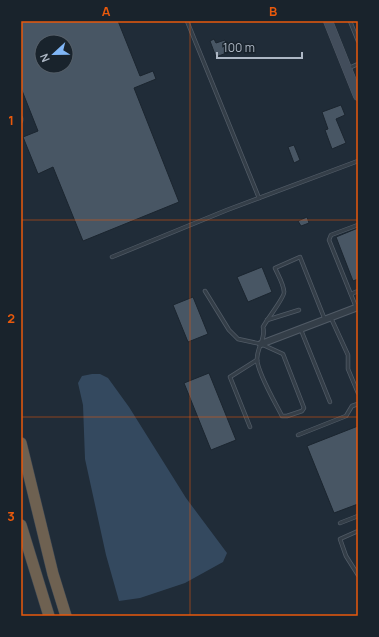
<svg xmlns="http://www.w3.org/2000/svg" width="379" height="637" font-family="Manrope,sans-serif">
<rect width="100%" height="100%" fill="#202c38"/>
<path fill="#34495f" d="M92,374H100L108,378L129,407L186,498L227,553L223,562L185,583L140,598L119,601L106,555L85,459L83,405L78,383L82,376Z"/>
<g fill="#485664" stroke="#1b252f" fill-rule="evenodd">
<path d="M21,21H118L140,76L153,71L156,79L134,88L179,202L83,241L53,167L38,174L23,137L38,131L21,88ZM42,42H66V66H42Z"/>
<path d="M214,39L216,43L225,40L229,52L216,57L210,41Z"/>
<path d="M341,105L345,115L336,119L346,143L332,149L325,130L328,129L322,112Z"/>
<path d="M294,145L300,160L294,163L288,147Z"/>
<path d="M307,217L309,223L301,226L298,221Z"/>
<path d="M358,228V279L353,281L336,237Z"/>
<path d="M262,267L272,292L248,302L237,277Z"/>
<path d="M193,297L208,334L188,342L173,305Z"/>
<path d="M209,373L236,440L211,450L184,383Z"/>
<path d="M358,426V504L334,513L307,446Z"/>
</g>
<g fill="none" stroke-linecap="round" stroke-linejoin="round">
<defs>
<g id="lane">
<path d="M187,21L259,198"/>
<path d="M350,21L358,41"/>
<path d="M349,68L358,64"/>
<path d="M21,118V121"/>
<path d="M112,257L227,210L358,161"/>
<path d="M205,291L229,330L238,339L261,344L283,354L304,408L302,411L287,416H282C276,404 257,372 257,359C257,347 266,339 263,327C267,319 285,297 284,292C284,285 278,275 275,268L300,257L325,320"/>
<path d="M351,294L358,291"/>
<path d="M356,307L329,240L331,235L358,225"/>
<path d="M331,318L348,355V369L358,393"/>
<path d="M267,320L299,310"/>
<path d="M301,330L330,402"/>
<path d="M250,427L230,377L257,360"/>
<path d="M298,435L346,416L352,406L358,404"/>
<path d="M340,523L358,516"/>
<path d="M358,531L340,539L346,556L358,575"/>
</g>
<path id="street" d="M261,344L358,307"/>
<path id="secondary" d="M328,21L358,96"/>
<g id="highway">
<path d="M21,443L53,574L66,616"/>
<path d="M21,525L49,616"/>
</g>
</defs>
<use href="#lane" stroke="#515b66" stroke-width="4.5"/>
<use href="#street" stroke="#515b66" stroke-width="8"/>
<use href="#secondary" stroke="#515b66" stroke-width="10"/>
<use href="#highway" stroke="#3e4853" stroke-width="12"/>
<use href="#lane" stroke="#343e48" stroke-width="3"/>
<use href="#street" stroke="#343e48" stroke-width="6"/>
<use href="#secondary" stroke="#424d5b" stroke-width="9"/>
<use href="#highway" stroke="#6e6151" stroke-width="11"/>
</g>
<path fill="none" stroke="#e8590c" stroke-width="1" stroke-opacity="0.55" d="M190,21V616M21,220H358M21,417H358"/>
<rect width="379" height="637" fill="none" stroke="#19232c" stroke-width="44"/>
<g transform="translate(54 54) rotate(248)"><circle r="19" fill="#19232c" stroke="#555f69"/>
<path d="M0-3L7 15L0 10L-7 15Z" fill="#81b7f7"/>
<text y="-6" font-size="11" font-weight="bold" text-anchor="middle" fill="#aeb8c5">N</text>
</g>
<path d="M217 52v6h85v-6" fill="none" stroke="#aeb8c5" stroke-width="2"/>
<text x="223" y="52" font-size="12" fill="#aeb8c5" stroke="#19232c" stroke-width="3" paint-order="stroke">100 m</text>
<rect x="22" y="22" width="335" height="593" fill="none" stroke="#e8590c" stroke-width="1.5"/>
<g font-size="13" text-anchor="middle" font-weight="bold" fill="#e8590c">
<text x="106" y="16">A</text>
<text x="273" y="16">B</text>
<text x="11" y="125">1</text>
<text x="11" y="323">2</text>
<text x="11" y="521">3</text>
</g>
</svg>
